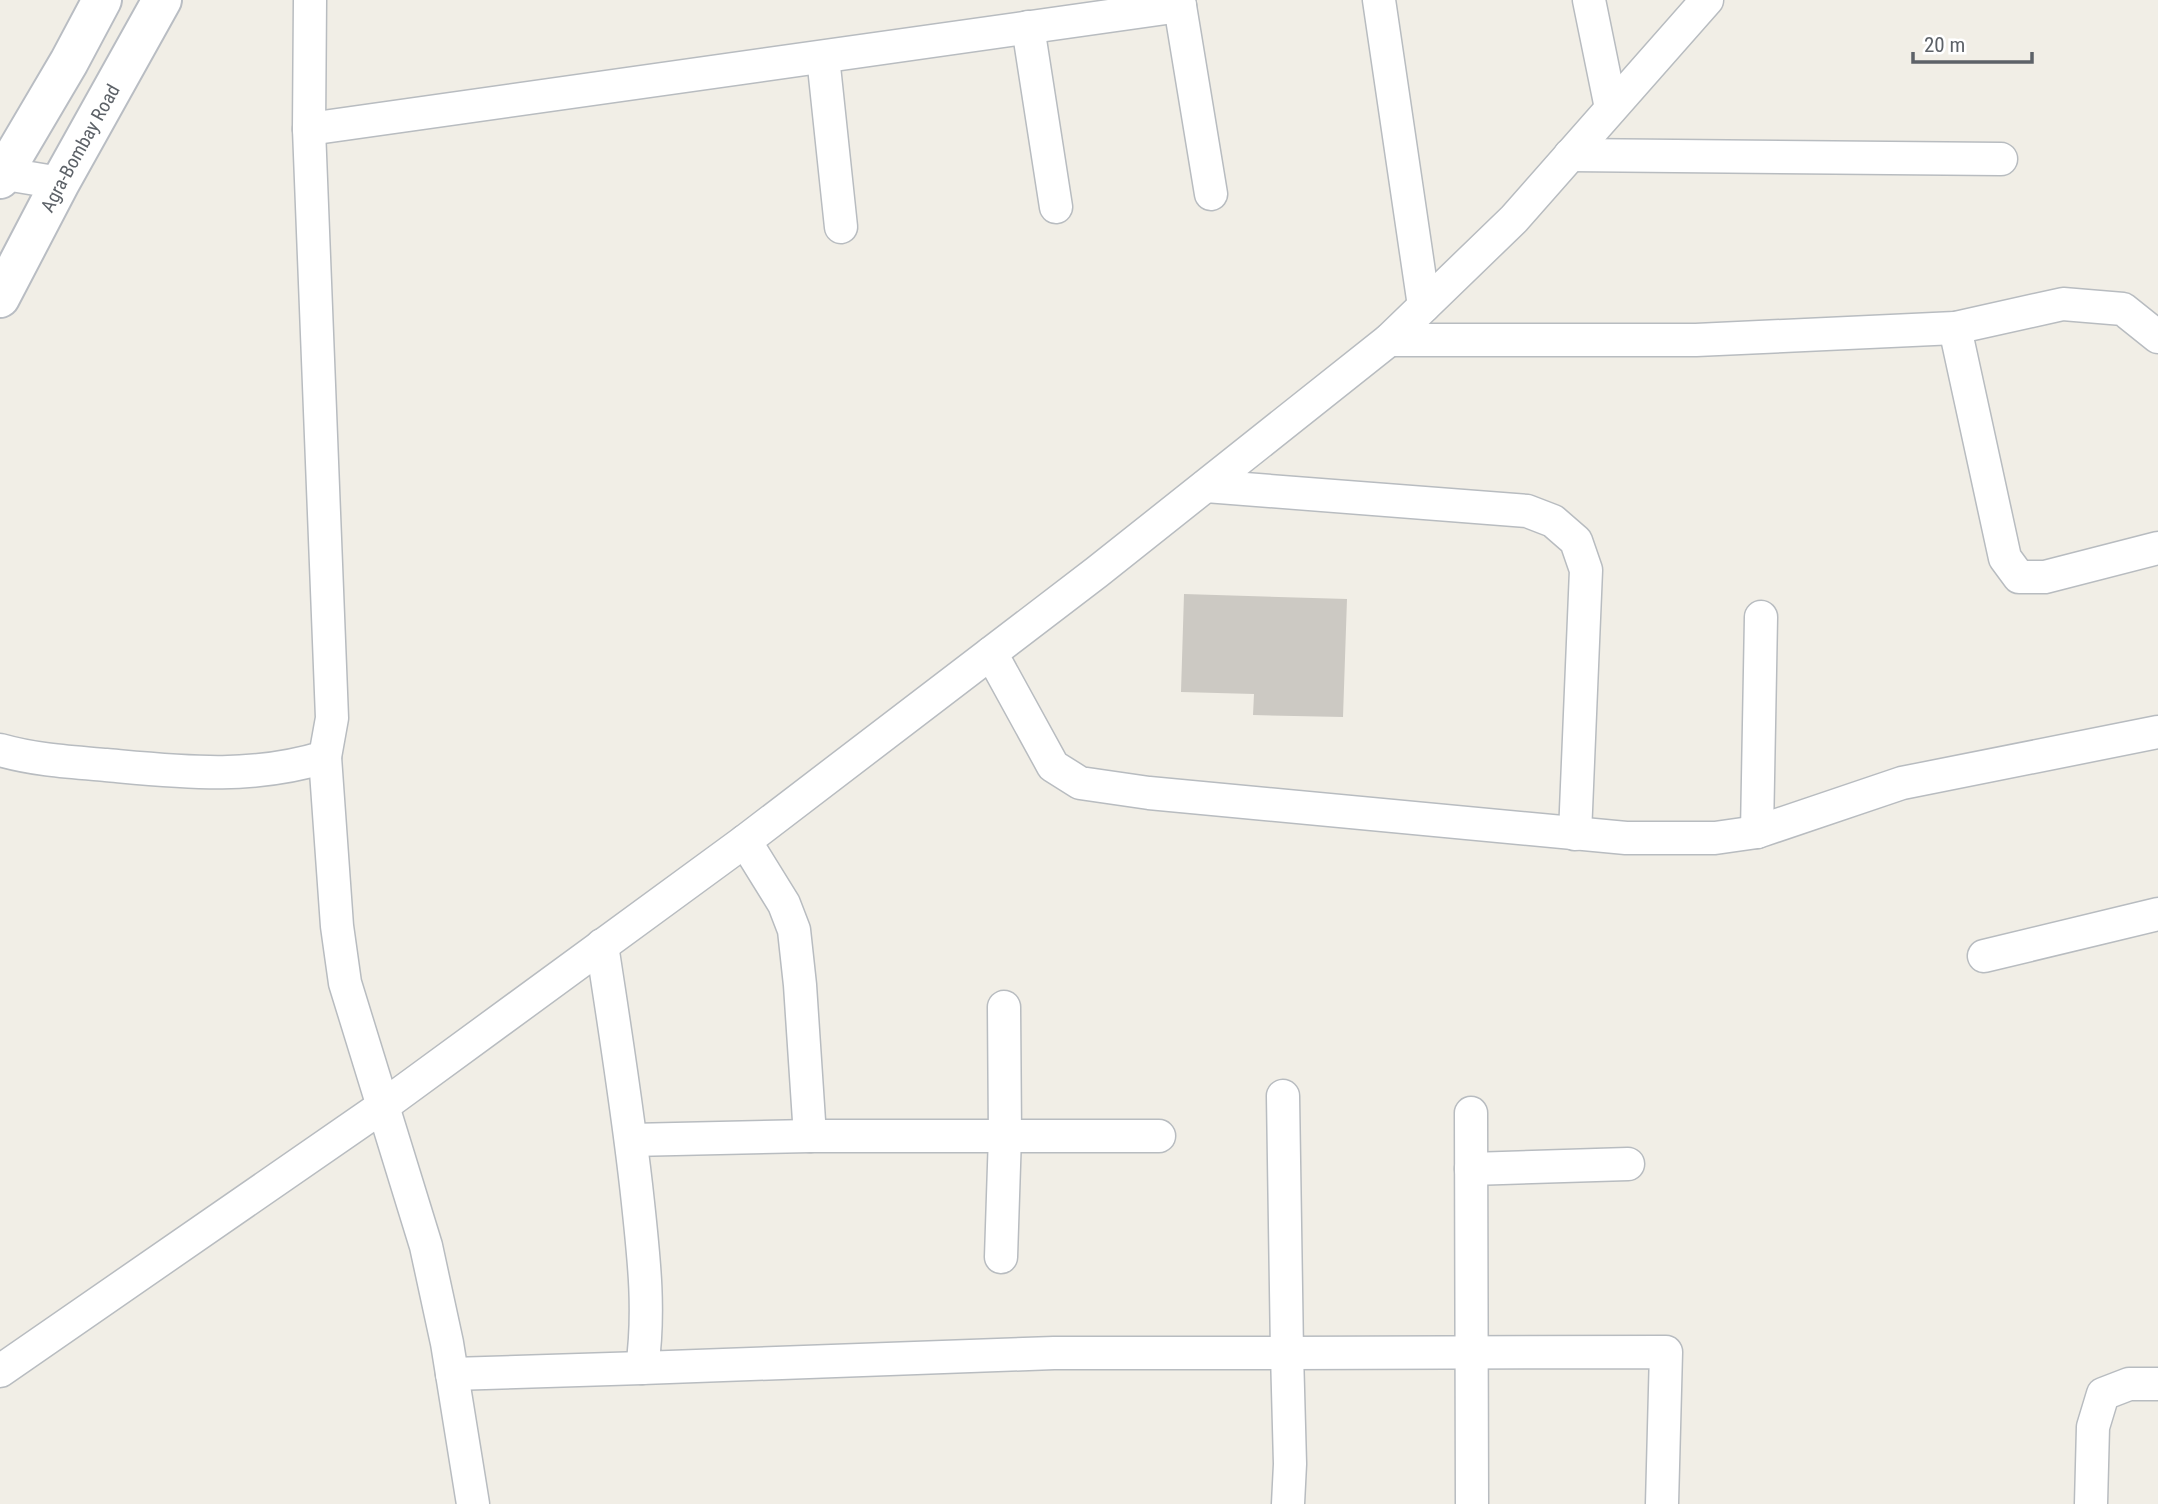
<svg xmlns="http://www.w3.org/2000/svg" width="2158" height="1504" font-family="'Roboto Condensed',sans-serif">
<rect width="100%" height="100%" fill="#f1eee6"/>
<path fill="#ccc9c3" d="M1184,594L1347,599L1343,717L1253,715L1254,694L1181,692Z"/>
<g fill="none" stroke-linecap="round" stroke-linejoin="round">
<defs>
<g id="street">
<path d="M1179,0L1211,194"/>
<path d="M1379,0L1424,306"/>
<path d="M1589,0L1611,108"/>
<path d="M1028,27L1056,207"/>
<path d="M823,57L841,227"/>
<path d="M309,129L1180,6"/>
<path d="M1570,155L2001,159"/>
<path d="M0,173L60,183"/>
<path d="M1955,328L2005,558L2019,577H2045L2158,548"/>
<path d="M1389,340H1696L1955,328L2063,304L2123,309L2158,337"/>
<path d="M1206,486L1527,511L1553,521L1576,541L1586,570L1575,834"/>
<path d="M991,653L1053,766L1080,783L1149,793L1626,838H1715L1757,832L1902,783L2158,732"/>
<path d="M0,750C35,760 70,762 106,765C183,772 250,780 325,757L332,718L309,129L310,0"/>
<path d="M325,757L337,926L345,983L426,1246L447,1343L473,1504"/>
<path d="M1757,832L1761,617"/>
<path d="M745,841L784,904L794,930L800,985L810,1136"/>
<path d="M602,945C615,1031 629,1117 638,1203C644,1259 650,1312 642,1368L1054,1353H1287L1290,1464L1288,1504"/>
<path d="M1984,956L2158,914"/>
<path d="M1283,1096L1287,1353L1666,1352L1662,1504"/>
<path d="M1471,1113L1472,1504"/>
<path d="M631,1140L810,1136H1159"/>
<path d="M1471,1169L1628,1164"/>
<path d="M1001,1257L1005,1135L1004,1007"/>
<path d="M0,1371L383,1106L745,841L1097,572L1389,340L1514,219L1707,0"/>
<path d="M452,1374L642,1368"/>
<path d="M2091,1504L2093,1427L2103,1394L2129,1384H2158"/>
</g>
<g id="secondary">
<path d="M0,179L69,62L102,0"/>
<path id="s1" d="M0,298L60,183L162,0"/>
</g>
</defs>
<use href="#street" stroke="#b8bcc0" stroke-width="35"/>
<use href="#secondary" stroke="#b9bdc3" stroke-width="42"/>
<use href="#street" stroke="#fff" stroke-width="32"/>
<use href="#secondary" stroke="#fff" stroke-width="38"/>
</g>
<g text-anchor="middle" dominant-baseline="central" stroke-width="7" stroke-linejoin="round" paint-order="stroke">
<g font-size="19" fill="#5d6268" stroke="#fff">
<text stroke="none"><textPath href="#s1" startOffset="170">Agra-Bombay Road</textPath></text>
</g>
</g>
<path d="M1913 52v10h119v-10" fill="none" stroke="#5d6268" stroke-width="3.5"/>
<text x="1924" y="52" font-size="21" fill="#5d6268" stroke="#ffffff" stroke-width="5" paint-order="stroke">20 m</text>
</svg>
